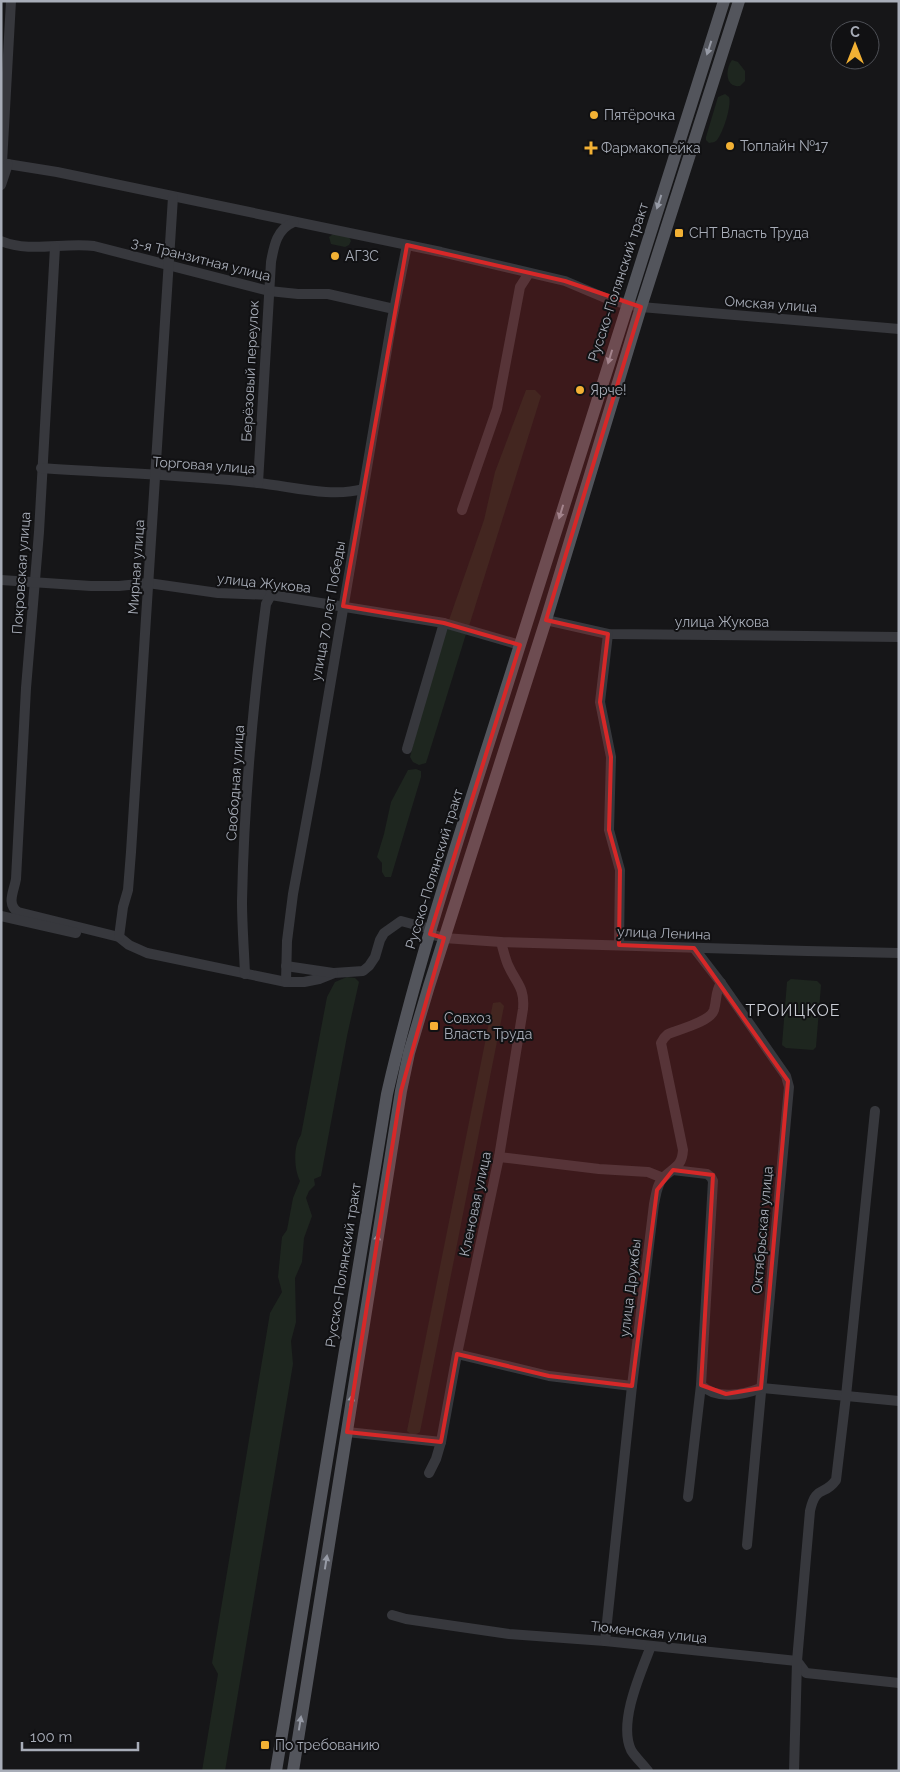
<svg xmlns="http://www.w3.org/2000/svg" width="900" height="1772" font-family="Raleway,sans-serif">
<rect width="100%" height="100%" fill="#161618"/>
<g fill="#1e261f">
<path d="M732,60L738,62L745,71V81L740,86C725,88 725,69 732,60Z"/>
<path d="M725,94L729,97C732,105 723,133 717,140C714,143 713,142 709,143L706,140V137L718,97Z"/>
<path d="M333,234L349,237L351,241L349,245L345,247L331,244L329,237Z"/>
<path d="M526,390H535L541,396L469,626L449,620L484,520L495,472Z"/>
<path d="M447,628L466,634L426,763L419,765L413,762L410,757L431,676Z"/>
<path d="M416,769L421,771V777L391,877H385L382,872V863L377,857L384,834L391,802L408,770Z"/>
<path d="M347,977L355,978L359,982L347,1036L321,1176L314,1179L315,1185L309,1191L306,1198L312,1216L304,1238L302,1262L295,1278L296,1322L291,1341L293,1364L225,1771H202L218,1674L212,1663L270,1313L282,1292L278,1277L282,1237L287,1230L293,1198L300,1181C294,1170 293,1146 301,1135L327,997L335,982Z"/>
<path d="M791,979L817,981L821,985L816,1047L813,1050L786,1048L782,1045L787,982Z"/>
<path d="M500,1002L504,1006L420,1432L413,1436L407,1431L493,1003Z"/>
</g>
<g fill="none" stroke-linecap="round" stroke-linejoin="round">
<g stroke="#37383d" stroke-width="10">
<path d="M1,163L57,172L441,252L565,281L610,300L641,307L899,329"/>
<path d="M2,163L11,1"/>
<path d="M1,185L8,164"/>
<path d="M1,241C29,253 65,242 94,246L269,291L298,294H328L394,309"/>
<path d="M55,247L39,532L26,688L16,879C14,891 6,904 18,912L119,937L129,945L147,953L286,982H304L319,979L334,973L363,971L369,966L375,957L380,940L384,933L401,921L431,929"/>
<path d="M41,468C113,473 186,475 258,483C290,486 331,498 363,489"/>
<path d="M258,483L271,262C274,245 277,229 294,222"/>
<path d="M462,510L497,409L520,287L529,273"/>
<path d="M1,580L91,586H119L148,583L218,593L271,595L444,623L520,645"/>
<path d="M546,620L608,634L899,637"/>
<path d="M608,634L600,702L611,757L609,830L620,870L619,945"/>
<path d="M407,749L444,623"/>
<path d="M1,916L76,933"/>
<path d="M430,934L444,938L501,942L807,951L899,953"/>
<path d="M119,937L123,907L128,890L131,852L173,197"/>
<path d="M694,948L721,983L786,1076L789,1087L747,1545"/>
<path d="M286,966L333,973"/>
<path d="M245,974C244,949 242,925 242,901C244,802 253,702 266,604L271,595"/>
<path d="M286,982L287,941L293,894L316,769L392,320L407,245"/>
<path d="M499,1157L599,1169L648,1172L663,1178"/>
<path d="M673,1170L707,1174L711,1177L713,1181L701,1385C716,1400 743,1395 761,1388L899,1401"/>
<path d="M457,1354L549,1376L632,1386"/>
<path d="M347,1432L441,1442"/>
<path d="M429,1473L436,1459L441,1442L457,1354L499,1157L523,1009C525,987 516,983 508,965C505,958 503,949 501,942"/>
<path d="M688,1497L701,1385"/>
<path d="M392,1615L406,1619L509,1634L605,1641L797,1661L806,1673L899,1683"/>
<path d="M605,1641L632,1386L654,1204C656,1195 657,1184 663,1178C674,1167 682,1167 683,1150L661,1043L664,1038L668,1034C680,1029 710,1022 714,1010C717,1000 715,992 721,983"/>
<path d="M648,1771C643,1764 635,1757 631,1750C618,1722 641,1672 651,1646"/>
<path d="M794,1771L797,1661L810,1511C816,1484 824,1497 836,1480L846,1396L875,1111"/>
</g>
<g stroke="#53555c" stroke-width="12">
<path d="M276,1771L387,1094C420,950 468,810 512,670C582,447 652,224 724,1"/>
<path d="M293,1771L401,1091L409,1053L429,986L546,620L641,307L739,1"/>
</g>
</g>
<defs><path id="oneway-solid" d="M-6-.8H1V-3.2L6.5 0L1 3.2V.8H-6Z" transform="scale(1.25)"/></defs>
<g fill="#979ba6">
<use href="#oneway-solid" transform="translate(709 48) rotate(108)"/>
<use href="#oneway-solid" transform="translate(659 202) rotate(108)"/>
<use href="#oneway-solid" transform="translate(610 357) rotate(107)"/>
<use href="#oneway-solid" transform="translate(561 512) rotate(107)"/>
<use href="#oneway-solid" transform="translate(377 1241) rotate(-81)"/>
<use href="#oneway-solid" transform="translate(351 1402) rotate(-81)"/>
<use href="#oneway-solid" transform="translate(326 1562) rotate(-81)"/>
<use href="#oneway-solid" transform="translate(300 1723) rotate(-81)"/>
</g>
<path fill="#d62828" fill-opacity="0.2" stroke="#d62828" stroke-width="4" stroke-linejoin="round" d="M407,245L565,281L641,307L546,620L608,634L600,702L611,757L609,830L620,870L619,945L694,948L788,1081L761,1388L726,1394L701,1385L713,1175L673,1170L657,1190L632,1386L549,1376L457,1354L441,1442L347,1432L401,1091L444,938L430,934L520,645L444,623L343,606Z"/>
<g fill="#f2b134" stroke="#111113" stroke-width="2">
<circle cx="594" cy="115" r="5"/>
<circle cx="730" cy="146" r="5"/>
<path d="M588.5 140.5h5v5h5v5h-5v5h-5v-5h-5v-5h5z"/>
<rect x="674" y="228" width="10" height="10" rx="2.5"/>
<circle cx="335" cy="256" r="5"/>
<circle cx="580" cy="390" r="5"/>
<rect x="429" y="1021" width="10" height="10" rx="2.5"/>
<rect x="260" y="1740" width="10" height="10" rx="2.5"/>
</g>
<g text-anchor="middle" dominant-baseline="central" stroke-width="4" stroke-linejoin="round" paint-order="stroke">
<g font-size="14" fill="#a8adb8" stroke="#111113" text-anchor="start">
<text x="604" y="115">Пятёрочка</text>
<text x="740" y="146">Топлайн №17</text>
<text x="601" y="148">Фармакопейка</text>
<text x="689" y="233">СНТ Власть Труда</text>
<text x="345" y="256">АГЗС</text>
<text x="590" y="390">Ярче!</text>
<text x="444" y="1018">Совхоз<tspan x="444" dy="16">Власть Труда</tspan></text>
<text x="275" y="1745">По требованию</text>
</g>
<g font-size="14" fill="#a8adb8" stroke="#111113">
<text transform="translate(201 259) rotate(14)">3-я Транзитная улица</text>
<text transform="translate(618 282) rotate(-72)">Русско-Полянский тракт</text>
<text transform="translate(771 304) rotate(4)">Омская улица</text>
<text transform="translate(250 371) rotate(-87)">Берёзовый переулок</text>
<text transform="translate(204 465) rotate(4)">Торговая улица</text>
<text transform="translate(136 567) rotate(-86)">Мирная улица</text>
<text transform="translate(21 573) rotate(-86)">Покровская улица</text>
<text transform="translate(264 583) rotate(6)">улица Жукова</text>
<text transform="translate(328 611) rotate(-80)">улица 70 лет Победы</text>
<text x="722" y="622">улица Жукова</text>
<text transform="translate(235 783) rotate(-86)">Свободная улица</text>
<text transform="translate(434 869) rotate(-73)">Русско-Полянский тракт</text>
<text transform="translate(664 933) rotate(2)">улица Ленина</text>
<text transform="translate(475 1204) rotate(-78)">Кленовая улица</text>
<text transform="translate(762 1230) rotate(-85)">Октябрьская улица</text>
<text transform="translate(343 1265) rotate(-81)">Русско-Полянский тракт</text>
<text transform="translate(630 1288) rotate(-83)">улица Дружбы</text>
<text transform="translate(649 1632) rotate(6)">Тюменская улица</text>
</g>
<g font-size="16" letter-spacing="1" fill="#c9ccd4" stroke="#111113">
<text x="793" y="1010">ТРОИЦКОЕ</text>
</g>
</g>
<rect width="900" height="1772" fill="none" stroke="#a8adb8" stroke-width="5"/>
<g transform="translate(855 45)"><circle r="24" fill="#111113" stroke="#4d4f55"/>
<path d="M0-4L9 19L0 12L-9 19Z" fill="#f2b134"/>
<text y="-8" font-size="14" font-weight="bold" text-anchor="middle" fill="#a8adb8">С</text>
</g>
<path d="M22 1742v8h116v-8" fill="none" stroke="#a8adb8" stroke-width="2.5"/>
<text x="30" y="1742" font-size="15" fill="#a8adb8" stroke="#111113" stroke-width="4" paint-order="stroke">100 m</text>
</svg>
